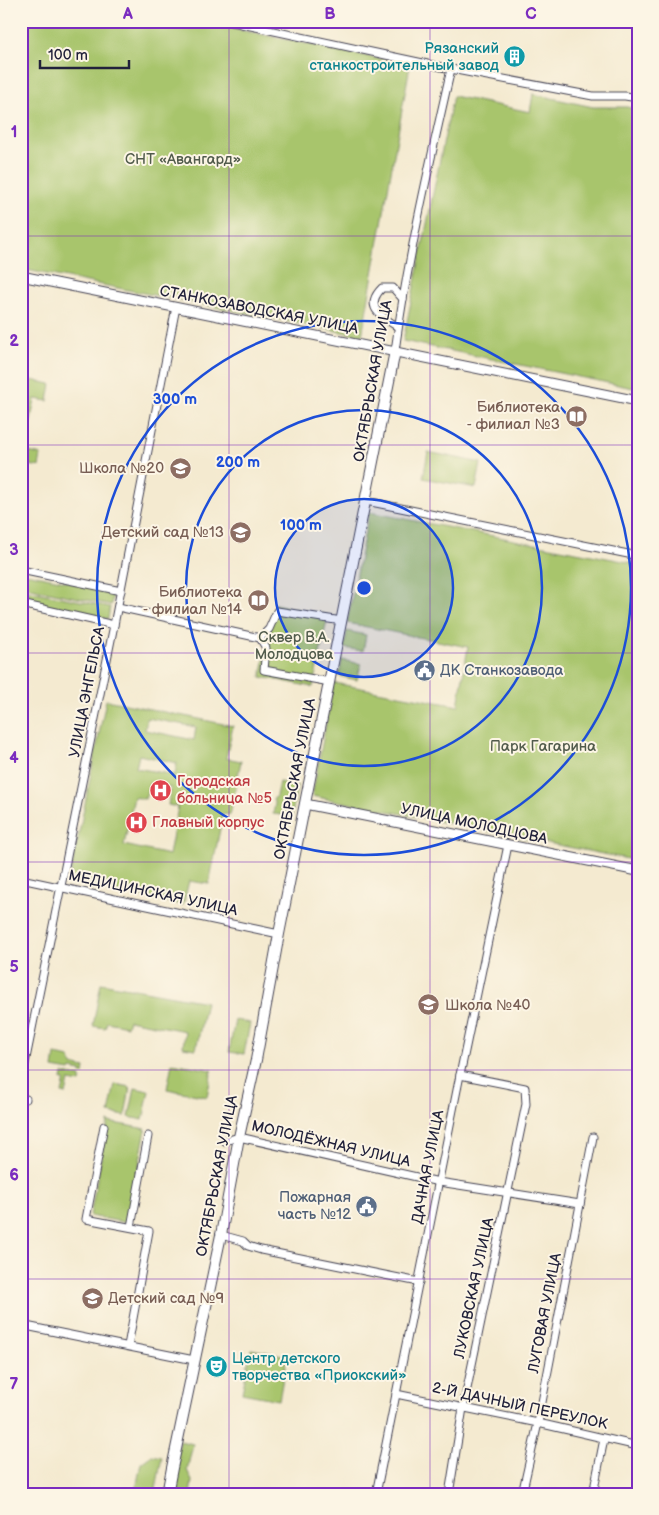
<svg xmlns="http://www.w3.org/2000/svg" width="659" height="1515" font-family="'Balsamiq Sans',sans-serif">
<rect width="100%" height="100%" fill="#fcf5e5"/>
<filter id="ink" filterUnits="userSpaceOnUse"><feTurbulence type="fractalNoise" baseFrequency=".02" numOctaves="2"/><feDisplacementMap in="SourceGraphic" scale="10" xChannelSelector="R" yChannelSelector="G"/><feConvolveMatrix kernelMatrix="1 2 1 2 8 2 1 2 1" color-interpolation-filters="sRGB"/></filter>
<filter id="wash" filterUnits="userSpaceOnUse"><feTurbulence type="fractalNoise" baseFrequency=".0096" numOctaves="4" result="noise"/><feDisplacementMap in="SourceGraphic" scale="20" xChannelSelector="R" yChannelSelector="G"/><feGaussianBlur stdDeviation="1.12" result="paint"/><feColorMatrix in="noise" values="0 0 0 0 0 0 0 0 0 0 0 0 0 0 0 0 0 1.4 0 .05"/><feComposite in="paint" operator="in"/></filter>
<g filter="url(#wash)">
<rect width="100%" height="100%" fill="#f4ead0"/>
<g fill="#a8c56c" stroke="#657454" fill-rule="evenodd">
<path d="M21,21H196L410,65L362,336L21,269Z"/>
<path d="M533,94L593,107H627L638,110V389L403,341L453,96L530,112Z"/>
<path d="M21,378L51,384L48,401L35,399L25,451L41,455L39,467L21,463Z"/>
<path d="M428,452L481,463L476,488L423,478Z"/>
<path d="M369,512L638,564V861L312,796L334,683L458,706L468,647L347,623Z"/>
<path d="M21,572L114,591L111,605L21,586Z"/>
<path d="M21,589L110,607L108,619L21,601Z"/>
<path d="M275,604L328,615L313,687L261,677Z"/>
<path d="M347,631L366,635L363,651L344,648Z"/>
<path d="M342,660L361,664L357,680L339,676Z"/>
<path d="M106,700L233,726L226,758L241,761L230,815L223,814L209,884L189,881L183,905L69,882ZM147,718L196,727L194,740L145,730ZM139,755L177,763L175,775L136,768ZM149,784L171,788L168,805L178,807L169,855L124,845L134,797L145,799Z"/>
<path d="M279,782L297,785L292,816L273,814L275,804L273,800L276,796Z"/>
<path d="M101,983L206,1002L196,1049L183,1047L185,1031L129,1020L127,1026L107,1022L105,1028L93,1026Z"/>
<path d="M235,1020L250,1023L244,1054L229,1052Z"/>
<path d="M55,1055L70,1058L72,1065L85,1068L84,1074H81V1071L71,1069L70,1071L53,1068Z"/>
<path d="M172,1063L212,1070L207,1097L167,1089Z"/>
<path d="M63,1074L81,1077L80,1083L69,1081L66,1094L62,1093L65,1080H62Z"/>
<path d="M115,1084L130,1087L125,1116L109,1113Z"/>
<path d="M135,1088L149,1091L143,1120L129,1117Z"/>
<path d="M108,1122L146,1129L128,1223L90,1216Z"/>
<path d="M251,1349L287,1356L279,1400L242,1393Z"/>
<path d="M180,1441L193,1444L187,1470L192,1481L190,1494H169Z"/>
<path d="M152,1455L162,1457L155,1494H135L141,1463Z"/>
</g>
</g>
<g filter="url(#ink)">
<g fill="none" stroke-linecap="round" stroke-linejoin="round">
<defs>
<g id="minor">
<path d="M227,21L451,69L593,96H625L638,98"/>
<path d="M398,327C382,317 363,307 382,288H393L403,299"/>
<path d="M395,351C408,256 430,162 451,69"/>
<path d="M366,501L638,556"/>
<path d="M21,570L121,591"/>
<path d="M21,604L114,625"/>
<path d="M118,607L260,638"/>
<path d="M330,682L264,670L266,648L260,638L269,629L277,611L342,621"/>
<path d="M21,879L279,934"/>
<path d="M21,1083L114,625L176,307"/>
<path d="M21,1098L26,1099"/>
<path d="M104,1126L86,1219L149,1231L128,1346"/>
<path d="M225,1141L239,1137L439,1182L580,1204"/>
<path d="M131,1227L148,1136"/>
<path d="M221,1235L243,1241L248,1246L261,1250L419,1282"/>
<path d="M21,1325L194,1360"/>
<path d="M396,1394L538,1423L638,1446"/>
<path d="M376,1494L460,1075L508,845"/>
<path d="M449,1494L463,1408L526,1104L525,1088L460,1075"/>
<path d="M522,1494L538,1423L593,1137"/>
<path d="M593,1494L604,1439"/>
</g>
<g id="tertiary">
<path d="M21,276L638,401"/>
<path d="M305,804L638,871"/>
</g>
<path id="secondary" d="M167,1494L172,1468L221,1235L239,1137L256,1060L279,934L395,351"/>
</defs>
<use href="#minor" stroke="#424051" stroke-width="9"/>
<use href="#tertiary" stroke="#424051" stroke-width="11"/>
<use href="#secondary" stroke="#424051" stroke-width="12"/>
<use href="#minor" stroke="#fff" stroke-width="7"/>
<use href="#tertiary" stroke="#fff" stroke-width="9"/>
<use href="#secondary" stroke="#fff" stroke-width="10"/>
</g>
</g>
<path fill="none" stroke="#7b2cbf" stroke-width="1" stroke-opacity="0.55" d="M229,21V1494M430,21V1494M21,236H638M21,445H638M21,653H638M21,862H638M21,1070H638M21,1279H638"/>
<circle cx="364" cy="588" r="89" fill="#1d4ed8" fill-opacity=".12"/>
<g fill="none" stroke="#1d4ed8" stroke-width="2.5">
<circle cx="364" cy="588" r="89"/>
<circle cx="364" cy="588" r="178"/>
<circle cx="364" cy="588" r="267"/>
</g>
<defs>
<symbol id="building-disc" viewBox="-11 -11 22 22"><circle r="9.5" fill="#0f9aa8" stroke="#fcf5e5"/><path d="M-4-6H4V6H1V3H-1V6H-4ZM-2.5-4.3h1.7v1.8h-1.7ZM.8-4.3h1.7v1.8H.8ZM-2.5-1h1.7V.8h-1.7ZM.8-1h1.7V.8H.8Z" fill="#fff"/></symbol>
<symbol id="library-disc" viewBox="-11 -11 22 22"><circle r="9.5" fill="#8d6e63" stroke="#fcf5e5"/><path d="M-6-4Q-3-5.5-.7-3.5V5Q-3 3-6 4ZM6-4Q3-5.5 .7-3.5V5Q3 3 6 4Z" fill="#fff"/></symbol>
<symbol id="school-disc" viewBox="-11 -11 22 22"><circle r="9.5" fill="#8d6e63" stroke="#fcf5e5"/><path d="M0-5L7-2L0 1L-7-2ZM-4 1L0 2.5L4 1V4Q0 6-4 4Z" fill="#fff"/></symbol>
<symbol id="civic-disc" viewBox="-11 -11 22 22"><circle r="9.5" fill="#5c6f8a" stroke="#fcf5e5"/><path d="M-.6-6.5H3V-4.5H.6V-3L4-1V1h2V6H-6V1h2V-1L-.6-3ZM-1.2 2.5V6h2.4V2.5Z" fill="#fff"/></symbol>
<symbol id="hospital-disc" viewBox="-11 -11 22 22"><circle r="9.5" fill="#e0444e" stroke="#fcf5e5"/><path d="M-5-5h3v3.5h4V-5h3V5h-3V1.5h-4V5h-3Z" fill="#fff"/></symbol>
<symbol id="theatre-disc" viewBox="-11 -11 22 22"><circle r="9.5" fill="#0f9aa8" stroke="#fcf5e5"/><path d="M-5-5.5Q0-4 5-5.5V0Q5 5 0 6Q-5 5-5 0ZM-3.3-2.5H-1v1.5H-3.3ZM1-2.5H3.3v1.5H1ZM-2.8 1Q0 5.5 2.8 1Z" fill="#fff"/></symbol>
</defs>
<g fill-rule="evenodd">
<use href="#building-disc" x="502" y="44" width="25" height="25"/>
<use href="#library-disc" x="564" y="404" width="25" height="25"/>
<use href="#school-disc" x="168" y="456" width="25" height="25"/>
<use href="#school-disc" x="228" y="520" width="25" height="25"/>
<use href="#library-disc" x="246" y="588" width="25" height="25"/>
<use href="#civic-disc" x="412" y="658" width="25" height="25"/>
<use href="#hospital-disc" x="148" y="778" width="25" height="25"/>
<use href="#hospital-disc" x="124" y="810" width="25" height="25"/>
<use href="#school-disc" x="416" y="992" width="25" height="25"/>
<use href="#civic-disc" x="354" y="1194" width="25" height="25"/>
<use href="#school-disc" x="80" y="1286" width="25" height="25"/>
<use href="#theatre-disc" x="204" y="1354" width="25" height="25"/>
</g>
<g text-anchor="middle" dominant-baseline="central" stroke-width="4" stroke-linejoin="round" paint-order="stroke">
<g font-size="15" fill="#0d838f" stroke="#fcf5e5" text-anchor="end">
<text x="499" y="48">Рязанский<tspan x="499" dy="17">станкостроительный завод</tspan></text>
<text x="232" y="1358" text-anchor="start">Центр детского<tspan x="232" dy="17">творчества «Приокский»</tspan></text>
</g>
<g font-size="15" fill="#515b4c" stroke="#fcf5e5">
<text x="183" y="159">СНТ «Авангард»</text>
<text x="294" y="637">Сквер В.А.<tspan x="294" dy="17">Молодцова</tspan></text>
<text x="543" y="746">Парк Гагарина</text>
</g>
<g font-size="15" fill="#22223b" stroke="#fcf5e5">
<text transform="translate(259 310) rotate(11)">СТАНКОЗАВОДСКАЯ УЛИЦА</text>
<text transform="translate(373 381) rotate(-80)">ОКТЯБРЬСКАЯ УЛИЦА</text>
<text transform="translate(87 692) rotate(-79)">УЛИЦА ЭНГЕЛЬСА</text>
<text transform="translate(295 779) rotate(-79)">ОКТЯБРЬСКАЯ УЛИЦА</text>
<text transform="translate(474 824) rotate(12)">УЛИЦА МОЛОДЦОВА</text>
<text transform="translate(153 893) rotate(12)">МЕДИЦИНСКАЯ УЛИЦА</text>
<text transform="translate(331 1144) rotate(13)">МОЛОДЁЖНАЯ УЛИЦА</text>
<text transform="translate(428 1167) rotate(-79)">ДАЧНАЯ УЛИЦА</text>
<text transform="translate(217 1176) rotate(-79)">ОКТЯБРЬСКАЯ УЛИЦА</text>
<text transform="translate(474 1288) rotate(-78)">ЛУКОВСКАЯ УЛИЦА</text>
<text transform="translate(545 1313) rotate(-79)">ЛУГОВАЯ УЛИЦА</text>
<text transform="translate(520 1406) rotate(12)">2-Й ДАЧНЫЙ ПЕРЕУЛОК</text>
</g>
<g font-size="15" fill="#785e54" stroke="#fcf5e5" text-anchor="end">
<text x="560" y="407">Библиотека<tspan x="560" dy="17">- филиал №3</tspan></text>
<text x="164" y="468">Школа №20</text>
<text x="224" y="532">Детский сад №13</text>
<text x="242" y="592">Библиотека<tspan x="242" dy="17">- филиал №14</tspan></text>
<text x="445" y="1005" text-anchor="start">Школа №40</text>
<text x="108" y="1298" text-anchor="start">Детский сад №9</text>
</g>
<g font-size="15" fill="#4e5e75" stroke="#fcf5e5" text-anchor="start">
<text x="440" y="670">ДК Станкозавода</text>
<text x="351" y="1197" text-anchor="end">Пожарная<tspan x="351" dy="17">часть №12</tspan></text>
</g>
<g font-size="15" fill="#be3a42" stroke="#fcf5e5" text-anchor="start">
<text x="177" y="781">Городская<tspan x="177" dy="17">больница №5</tspan></text>
<text x="152" y="822">Главный корпус</text>
</g>
</g>
<circle cx="364" cy="588" r="8" fill="#1d4ed8" stroke="#fcf5e5" stroke-width="2.5"/>
<g font-size="15" text-anchor="middle" font-weight="bold" fill="#1d4ed8" stroke="#fcf5e5" stroke-width="4" stroke-linejoin="round" paint-order="stroke">
<text x="175" y="404">300 m</text>
<text x="238" y="467">200 m</text>
<text x="301" y="530">100 m</text>
</g>
<rect width="659" height="1515" fill="none" stroke="#fcf5e5" stroke-width="55"/>
<path d="M40 60v8h89v-8" fill="none" stroke="#22223b" stroke-width="2.5"/>
<text x="48" y="60" font-size="15" fill="#22223b" stroke="#fcf5e5" stroke-width="4" paint-order="stroke">100 m</text>
<rect x="28" y="28" width="604" height="1460" fill="none" stroke="#7b2cbf" stroke-width="2"/>
<g font-size="16" text-anchor="middle" font-weight="bold" fill="#7b2cbf">
<text x="128" y="19">A</text>
<text x="330" y="19">B</text>
<text x="531" y="19">C</text>
<text x="14" y="137">1</text>
<text x="14" y="346">2</text>
<text x="14" y="555">3</text>
<text x="14" y="763">4</text>
<text x="14" y="972">5</text>
<text x="14" y="1180">6</text>
<text x="14" y="1389">7</text>
</g>
</svg>
